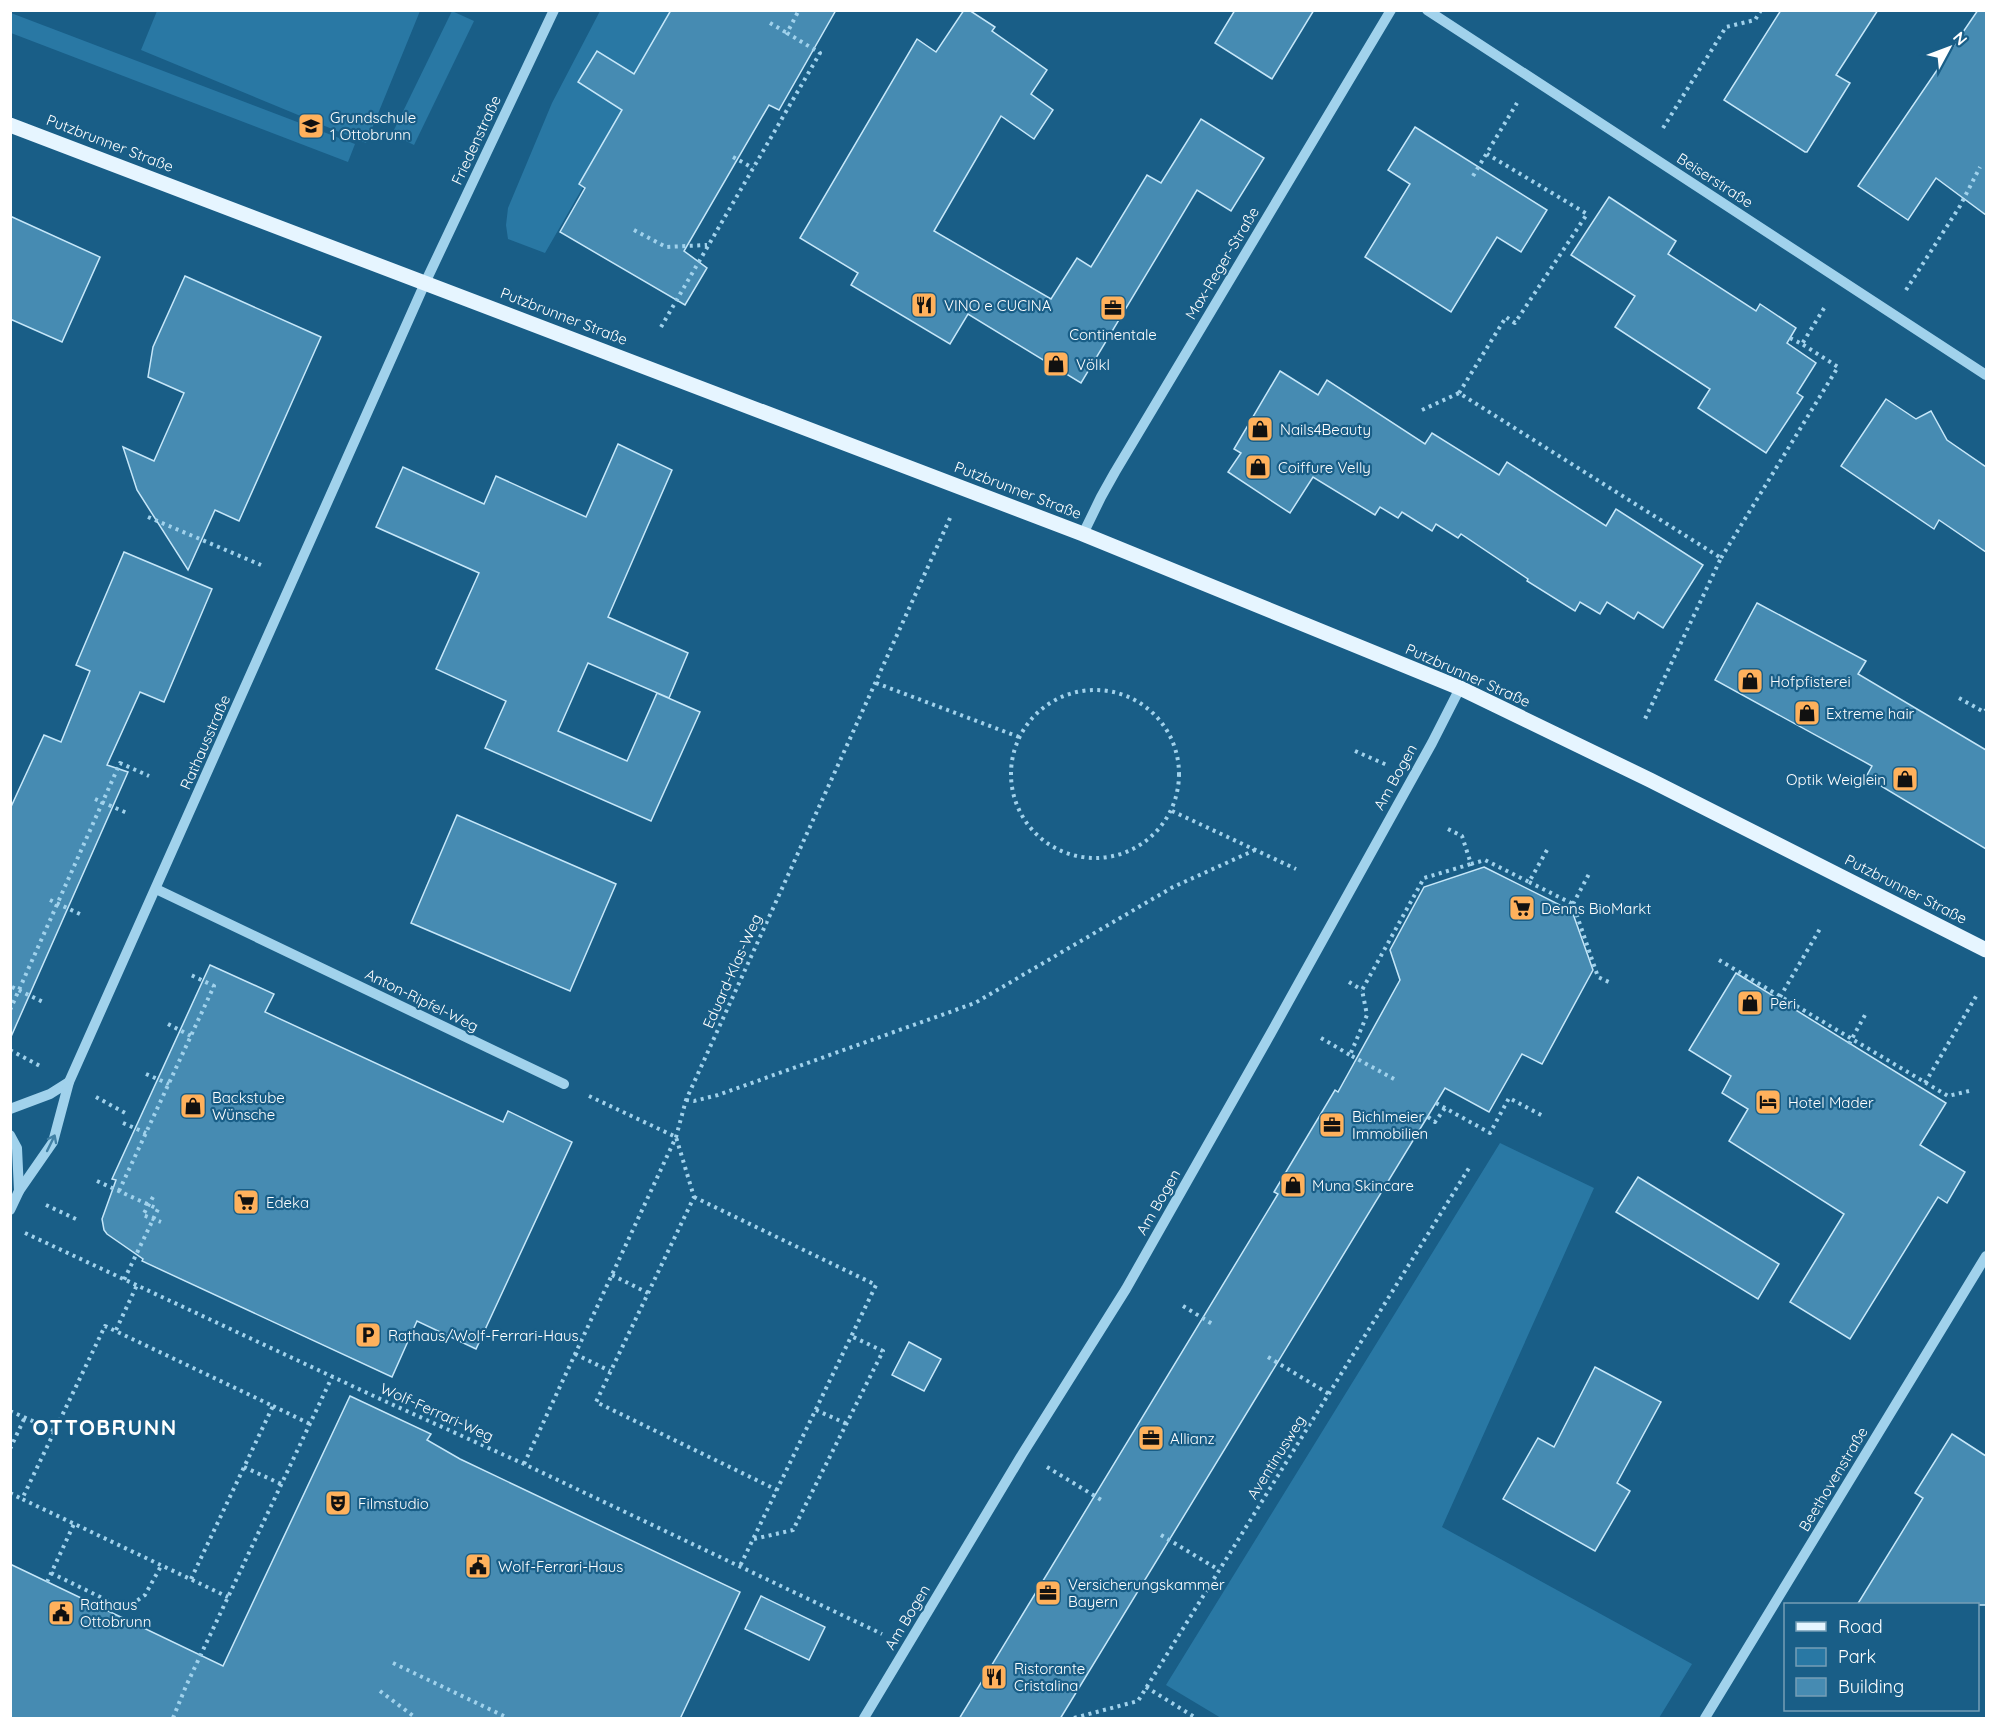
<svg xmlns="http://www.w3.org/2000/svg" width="1997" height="1729" font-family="Quicksand,sans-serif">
<rect width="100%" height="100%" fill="#195e87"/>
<g fill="#2978a4">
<path d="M157,11V10L420,11L366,143L141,50Z"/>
<path d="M452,11L474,21L414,145L392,134Z"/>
<path d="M600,11H671L679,55L579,184L583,187L545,253L508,239L506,225L508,208L552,103Z"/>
<path d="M11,13L355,144L348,162L11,33Z"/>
<path d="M1500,1143L1594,1188L1442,1527L1692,1664L1659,1718H1221L1166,1685Z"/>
</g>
<g fill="#468bb2" stroke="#c6e7f9" stroke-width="1.5">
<path d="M671,10H836L779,110L769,105L684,251L707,268L685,305L560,232L585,188L579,184L622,110L578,82L597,51L634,74Z"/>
<path d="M964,10H969L995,27L992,31L1047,70L1031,94L1053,110L1034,139L1001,116L934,231L1051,299L1077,258L1091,267L1147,175L1161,183L1201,119L1264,158L1231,211L1197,190L1081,383L968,314L950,344L851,285L858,273L800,238L917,39L936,52Z"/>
<path d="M1235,10H1314L1272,79L1215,43Z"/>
<path d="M1781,10H1878L1836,75L1850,83L1807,152H1805L1724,100Z"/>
<path d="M1978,10H1986V215L1936,178L1908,220L1858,186Z"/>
<path d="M1415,127L1547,210L1521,252L1497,237L1451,312L1365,257L1410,184L1388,170Z"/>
<path d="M1609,197L1676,241L1668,254L1756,311L1760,304L1796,328L1787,343L1816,363L1797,393L1803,397L1766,453L1698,408L1710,389L1615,327L1635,296L1571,255Z"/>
<path d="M10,216L100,257L62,342L10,319Z"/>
<path d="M185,276L321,337L239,521L215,510L188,570L137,490L123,447L154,461L184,393L148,377L153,347Z"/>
<path d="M1280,371L1318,395L1327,380L1425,444L1432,433L1499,475L1507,462L1606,526L1616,509L1703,565L1663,628L1638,612L1634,619L1607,602L1600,614L1580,602L1575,611L1527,581L1528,579L1461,534L1458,538L1436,524L1432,531L1402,512L1398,518L1380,507L1375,515L1313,477L1290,513L1228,472L1241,453L1234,449Z"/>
<path d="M1886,399L1916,419L1931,411L1947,440L1986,467V552L1939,520L1934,529L1841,466Z"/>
<path d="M618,444L672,470L608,617L688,653L669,698L588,663L558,731L627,761L657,693L700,712L651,821L485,748L506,701L436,669L479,573L376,527L403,467L484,504L496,476L586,517Z"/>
<path d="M124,552L212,589L164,702L140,692L107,765L128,772L10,1039V809L44,735L61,742L90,671L76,665Z"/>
<path d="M1757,603L1866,661L1858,674L1986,750V849L1866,777L1872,766L1715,680Z"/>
<path d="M457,815L616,884L570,991L411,923Z"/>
<path d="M1484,867L1572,911L1593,970L1542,1064L1522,1054L1489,1112L1445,1088L1060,1719H959L1278,1194L1274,1192L1335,1090L1338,1092L1400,980L1390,950L1424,887Z"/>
<path d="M210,965L274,994L265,1012L503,1122L508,1111L572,1142L476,1349L417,1321L392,1377L142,1261L143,1259L107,1234L104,1230L102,1219L116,1180L112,1179Z"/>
<path d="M1736,973L1946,1103L1920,1145L1965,1172L1947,1203L1938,1197L1850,1339L1790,1302L1844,1214L1729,1141L1748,1109L1722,1093L1731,1076L1689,1050Z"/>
<path d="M1638,1177L1779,1264L1758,1299L1616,1212Z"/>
<path d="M909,1342L941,1359L924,1391L892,1375Z"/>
<path d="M1595,1367L1661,1402L1617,1483L1630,1491L1595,1551L1503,1499L1538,1438L1554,1447Z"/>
<path d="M350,1396L431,1434L427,1440L460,1459L740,1592L680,1719H10V1564L223,1666Z"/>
<path d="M1952,1434L1986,1456V1605H1857L1923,1498L1915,1493Z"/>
<path d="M761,1596L825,1627L809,1660L745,1629Z"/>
</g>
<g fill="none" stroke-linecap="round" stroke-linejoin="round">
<g stroke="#a1d2ec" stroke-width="4" stroke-dasharray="3 4.5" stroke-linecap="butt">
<path d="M770,23L787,33"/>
<path d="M1663,128L1726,27L1755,20L1761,10"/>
<path d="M733,157L753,168"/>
<path d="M1473,176L1517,103"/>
<path d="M634,230L666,247L707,245"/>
<path d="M1906,290L1960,206L1980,167"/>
<path d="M661,327L820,53L787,33L799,10"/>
<path d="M1790,338L1802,344L1826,305"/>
<path d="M1459,393L1506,317L1515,323L1587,214L1487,154"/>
<path d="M1422,410L1459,393L1721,558L1644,721"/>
<path d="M148,517L261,565"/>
<path d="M1721,558L1838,367L1802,344"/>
<path d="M876,683L1019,737"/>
<circle cx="1095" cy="774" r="84"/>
<path d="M1959,698L1984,712L1986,710"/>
<path d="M1355,751L1387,765"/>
<path d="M95,799L127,813"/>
<path d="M1172,811L1296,869"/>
<path d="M1448,829L1462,836L1471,864L1485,860L1529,882L1547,850"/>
<path d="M1529,882L1573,904L1598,977L1611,983"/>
<path d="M50,900L82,915"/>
<path d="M1573,904L1590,872"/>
<path d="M1719,960L1948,1096L1969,1091"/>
<path d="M1349,982L1362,990"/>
<path d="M12,987L43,1002"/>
<path d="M1780,997L1821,927"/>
<path d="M10,1010L120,763L149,776"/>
<path d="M168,1024L191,1036"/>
<path d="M1321,1038L1350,1055"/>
<path d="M1849,1044L1865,1015"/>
<path d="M10,1050L40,1066"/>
<path d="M146,1074L169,1084"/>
<path d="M1394,1079L1350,1055L1367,1015L1362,990L1424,878L1471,864"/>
<path d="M1925,1083L1978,993"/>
<path d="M589,1096L676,1137L694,1197L596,1402L777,1490"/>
<path d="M96,1097L127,1114"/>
<path d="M686,1100L694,1101L718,1095L975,1003L1173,887L1255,850"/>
<path d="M1436,1103L1490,1133L1509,1098L1543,1116"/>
<path d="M1428,1117L1435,1122L1445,1108"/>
<path d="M123,1123L146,1133"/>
<path d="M97,1181L158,1209L124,1280"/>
<path d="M119,1191L214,986L191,975"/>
<path d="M153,1197L143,1215L161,1222"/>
<path d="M694,1197L876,1285L740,1566"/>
<path d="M46,1205L78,1220"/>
<path d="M25,1233L378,1398L524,1464L882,1634"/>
<path d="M612,1275L648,1293"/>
<path d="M1183,1306L1214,1325"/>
<path d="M116,1330L137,1285"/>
<path d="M575,1354L610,1371"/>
<path d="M1268,1357L1329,1394"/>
<path d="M273,1406L310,1424"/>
<path d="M816,1410L847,1424"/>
<path d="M10,1411L55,1431"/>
<path d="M10,1449L25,1417"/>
<path d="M524,1464L676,1137L686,1100L951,516"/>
<path d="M244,1467L281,1484"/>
<path d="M1047,1467L1103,1501"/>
<path d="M10,1493L22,1499"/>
<path d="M1161,1535L1219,1570"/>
<path d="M754,1539L793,1530L883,1351L851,1336"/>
<path d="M51,1573L125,1609L145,1595L161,1566"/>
<path d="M191,1579L273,1406L105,1326L22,1499L228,1597"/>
<path d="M47,1582L74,1524"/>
<path d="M393,1663L508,1718"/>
<path d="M1146,1687L1196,1718"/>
<path d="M380,1691L416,1718"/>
<path d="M173,1718L186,1686L332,1377"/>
<path d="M1074,1718L1138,1701L1469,1168"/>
</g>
<g stroke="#a1d2ec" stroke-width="10">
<path d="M1427,10L1986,375"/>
<path d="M1083,534L1101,497L1115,472L1391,10"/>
<path d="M156,889L564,1084"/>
<path d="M10,1109L50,1094L69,1082"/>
<path d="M10,1135L17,1148L19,1191"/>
<path d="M10,1210L19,1191L53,1142L69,1082L425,283L554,10"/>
<path d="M864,1718L1023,1453L1126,1289L1271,1033L1432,743L1460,688"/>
<path d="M1705,1718L1986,1256"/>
</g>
<path stroke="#e6f5ff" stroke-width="15" d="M10,125L1083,534L1460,688L1650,780L1986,950"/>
</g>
<defs><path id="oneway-shaft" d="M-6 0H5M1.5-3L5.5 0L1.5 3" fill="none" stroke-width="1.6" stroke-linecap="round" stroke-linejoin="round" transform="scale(1.5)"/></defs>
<use stroke="#4281a5" href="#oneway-shaft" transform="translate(51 1143) rotate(-64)"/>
<defs>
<symbol id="school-square" viewBox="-11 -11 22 22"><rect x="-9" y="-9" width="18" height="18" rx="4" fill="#ffb15c" stroke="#195e87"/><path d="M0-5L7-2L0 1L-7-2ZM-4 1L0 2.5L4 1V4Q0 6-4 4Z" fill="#111"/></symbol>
<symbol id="restaurant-square" viewBox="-11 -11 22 22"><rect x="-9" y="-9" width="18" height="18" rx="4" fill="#ffb15c" stroke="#195e87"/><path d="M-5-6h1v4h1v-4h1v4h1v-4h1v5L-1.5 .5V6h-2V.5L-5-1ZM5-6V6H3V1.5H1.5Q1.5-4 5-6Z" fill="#111"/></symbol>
<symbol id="office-square" viewBox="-11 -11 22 22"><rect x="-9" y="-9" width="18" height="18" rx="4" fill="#ffb15c" stroke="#195e87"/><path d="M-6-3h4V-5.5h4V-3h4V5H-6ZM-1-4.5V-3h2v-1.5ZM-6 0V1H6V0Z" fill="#111"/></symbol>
<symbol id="shop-square" viewBox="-11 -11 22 22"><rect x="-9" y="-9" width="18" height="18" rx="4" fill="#ffb15c" stroke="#195e87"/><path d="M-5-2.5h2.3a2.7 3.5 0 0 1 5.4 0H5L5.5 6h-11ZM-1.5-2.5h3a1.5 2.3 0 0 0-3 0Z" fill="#111"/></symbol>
<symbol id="supermarket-square" viewBox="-11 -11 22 22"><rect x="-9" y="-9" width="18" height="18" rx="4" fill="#ffb15c" stroke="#195e87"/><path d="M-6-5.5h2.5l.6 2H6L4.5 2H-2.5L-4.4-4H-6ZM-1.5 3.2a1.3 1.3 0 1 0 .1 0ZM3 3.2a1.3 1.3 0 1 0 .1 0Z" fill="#111"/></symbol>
<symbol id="hotel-square" viewBox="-11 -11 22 22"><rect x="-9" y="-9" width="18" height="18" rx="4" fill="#ffb15c" stroke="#195e87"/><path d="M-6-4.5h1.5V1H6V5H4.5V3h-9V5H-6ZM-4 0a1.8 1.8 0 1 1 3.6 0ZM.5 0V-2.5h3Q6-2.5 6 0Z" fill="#111"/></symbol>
<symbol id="parking-square" viewBox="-11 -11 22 22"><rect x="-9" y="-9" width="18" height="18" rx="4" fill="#ffb15c" stroke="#195e87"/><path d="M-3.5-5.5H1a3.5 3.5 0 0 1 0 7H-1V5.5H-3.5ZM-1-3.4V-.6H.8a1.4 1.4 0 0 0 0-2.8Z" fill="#111"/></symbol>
<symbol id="theatre-square" viewBox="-11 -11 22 22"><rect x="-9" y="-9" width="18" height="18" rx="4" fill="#ffb15c" stroke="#195e87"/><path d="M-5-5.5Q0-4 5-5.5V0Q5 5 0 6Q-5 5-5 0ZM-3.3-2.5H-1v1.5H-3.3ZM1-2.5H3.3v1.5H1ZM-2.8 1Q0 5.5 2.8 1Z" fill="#111"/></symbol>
<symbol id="civic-square" viewBox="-11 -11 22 22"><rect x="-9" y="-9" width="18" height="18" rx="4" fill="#ffb15c" stroke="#195e87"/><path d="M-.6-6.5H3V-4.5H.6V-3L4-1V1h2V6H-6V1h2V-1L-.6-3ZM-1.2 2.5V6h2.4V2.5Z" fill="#111"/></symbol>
</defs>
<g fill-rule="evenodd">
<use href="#school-square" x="296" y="111" width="30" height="30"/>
<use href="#restaurant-square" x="909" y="290" width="30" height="30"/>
<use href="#office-square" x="1098" y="293" width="30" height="30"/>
<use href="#shop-square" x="1041" y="349" width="30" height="30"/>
<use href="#shop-square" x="1245" y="414" width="30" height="30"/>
<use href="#shop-square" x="1243" y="452" width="30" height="30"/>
<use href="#shop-square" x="1735" y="666" width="30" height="30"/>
<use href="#shop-square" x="1792" y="698" width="30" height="30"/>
<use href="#shop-square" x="1890" y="764" width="30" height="30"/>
<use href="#supermarket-square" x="1507" y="893" width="30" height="30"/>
<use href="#shop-square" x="1735" y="988" width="30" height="30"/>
<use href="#hotel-square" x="1753" y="1087" width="30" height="30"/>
<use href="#shop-square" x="178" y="1091" width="30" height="30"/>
<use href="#office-square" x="1317" y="1110" width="30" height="30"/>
<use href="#shop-square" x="1278" y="1170" width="30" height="30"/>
<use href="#supermarket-square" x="231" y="1187" width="30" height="30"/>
<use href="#parking-square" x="353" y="1320" width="30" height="30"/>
<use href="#office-square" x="1136" y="1423" width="30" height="30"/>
<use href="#theatre-square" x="323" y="1488" width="30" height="30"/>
<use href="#civic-square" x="463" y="1551" width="30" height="30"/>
<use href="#office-square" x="1033" y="1578" width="30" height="30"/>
<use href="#civic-square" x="46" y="1598" width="30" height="30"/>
<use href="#restaurant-square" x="979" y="1662" width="30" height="30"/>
</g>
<g text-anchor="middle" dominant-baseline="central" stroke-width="4.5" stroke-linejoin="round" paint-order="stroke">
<g font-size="15" fill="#fff" stroke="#195e87" text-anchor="start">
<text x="330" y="117">Grundschule<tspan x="330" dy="17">1 Ottobrunn</tspan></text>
<text x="944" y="305">VINO e CUCINA</text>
<text x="1113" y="334" text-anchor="middle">Continentale</text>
<text x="1076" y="364">Völkl</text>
<text x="1280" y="429">Nails4Beauty</text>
<text x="1278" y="467">Coiffure Velly</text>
<text x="1770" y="681">Hofpfisterei</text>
<text x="1826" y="713">Extreme hair</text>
<text x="1886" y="779" text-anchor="end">Optik Weiglein</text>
<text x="1541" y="908">Denns BioMarkt</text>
<text x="1770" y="1003">Peri</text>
<text x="212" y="1097">Backstube<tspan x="212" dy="17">Wünsche</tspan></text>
<text x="1788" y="1102">Hotel Mader</text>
<text x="1352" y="1116">Bichlmeier<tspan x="1352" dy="17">Immobilien</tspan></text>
<text x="1312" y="1185">Muna Skincare</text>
<text x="266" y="1202">Edeka</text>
<text x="388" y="1335">Rathaus/Wolf-Ferrari-Haus</text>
<text x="1170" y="1438">Allianz</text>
<text x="358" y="1503">Filmstudio</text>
<text x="498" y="1566">Wolf-Ferrari-Haus</text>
<text x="1068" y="1584">Versicherungskammer<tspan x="1068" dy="17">Bayern</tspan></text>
<text x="80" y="1604">Rathaus<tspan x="80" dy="17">Ottobrunn</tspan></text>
<text x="1014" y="1668">Ristorante<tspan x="1014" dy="17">Cristalina</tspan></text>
</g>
<g font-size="15" fill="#fff" stroke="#195e87">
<text transform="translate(476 140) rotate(-65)">Friedenstraße</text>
<text transform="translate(110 143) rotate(21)">Putzbrunner Straße</text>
<text transform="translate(1715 180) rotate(33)">Beiserstraße</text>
<text transform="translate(1222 263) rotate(-59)">Max-Reger-Straße</text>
<text transform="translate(564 316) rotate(21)">Putzbrunner Straße</text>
<text transform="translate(1018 490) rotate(21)">Putzbrunner Straße</text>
<text transform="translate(1468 675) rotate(24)">Putzbrunner Straße</text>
<text transform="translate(205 742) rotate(-66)">Rathausstraße</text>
<text transform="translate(1395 777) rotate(-61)">Am Bogen</text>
<text transform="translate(1906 889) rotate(27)">Putzbrunner Straße</text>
<text transform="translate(732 971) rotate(-66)">Eduard-Klas-Weg</text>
<text transform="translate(422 1000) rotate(26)">Anton-Ripfel-Weg</text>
<text transform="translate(1158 1202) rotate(-60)">Am Bogen</text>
<text transform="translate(437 1412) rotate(24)">Wolf-Ferrari-Weg</text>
<text transform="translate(1276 1457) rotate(-58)">Aventinusweg</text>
<text transform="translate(1833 1479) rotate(-59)">Beethovenstraße</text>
<text transform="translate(907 1617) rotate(-59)">Am Bogen</text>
</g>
<g font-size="21" font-weight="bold" letter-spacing="1.5" fill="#fff" stroke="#195e87">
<text x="105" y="1427">OTTOBRUNN</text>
</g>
</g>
<rect width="1997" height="1729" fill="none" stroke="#ffffff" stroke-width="24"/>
<rect x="1784" y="1603" width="195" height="108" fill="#195e87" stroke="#759eb7" stroke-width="1.5"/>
<rect x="1796" y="1622" width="30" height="9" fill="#e6f5ff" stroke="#759eb7" stroke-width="1.5"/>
<text x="1838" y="1633" font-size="18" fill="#ffffff">Road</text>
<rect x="1796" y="1648" width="30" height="18" fill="#2978a4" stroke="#759eb7" stroke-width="1.5"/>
<text x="1838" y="1663" font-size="18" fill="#ffffff">Park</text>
<rect x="1796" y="1678" width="30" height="18" fill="#468bb2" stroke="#759eb7" stroke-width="1.5"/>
<text x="1838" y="1693" font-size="18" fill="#ffffff">Building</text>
<g transform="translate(1949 48) rotate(49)" stroke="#195e87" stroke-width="4.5" paint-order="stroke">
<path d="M0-4.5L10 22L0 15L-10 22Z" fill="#ffffff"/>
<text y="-9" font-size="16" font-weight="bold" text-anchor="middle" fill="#ffffff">N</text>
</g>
</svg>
